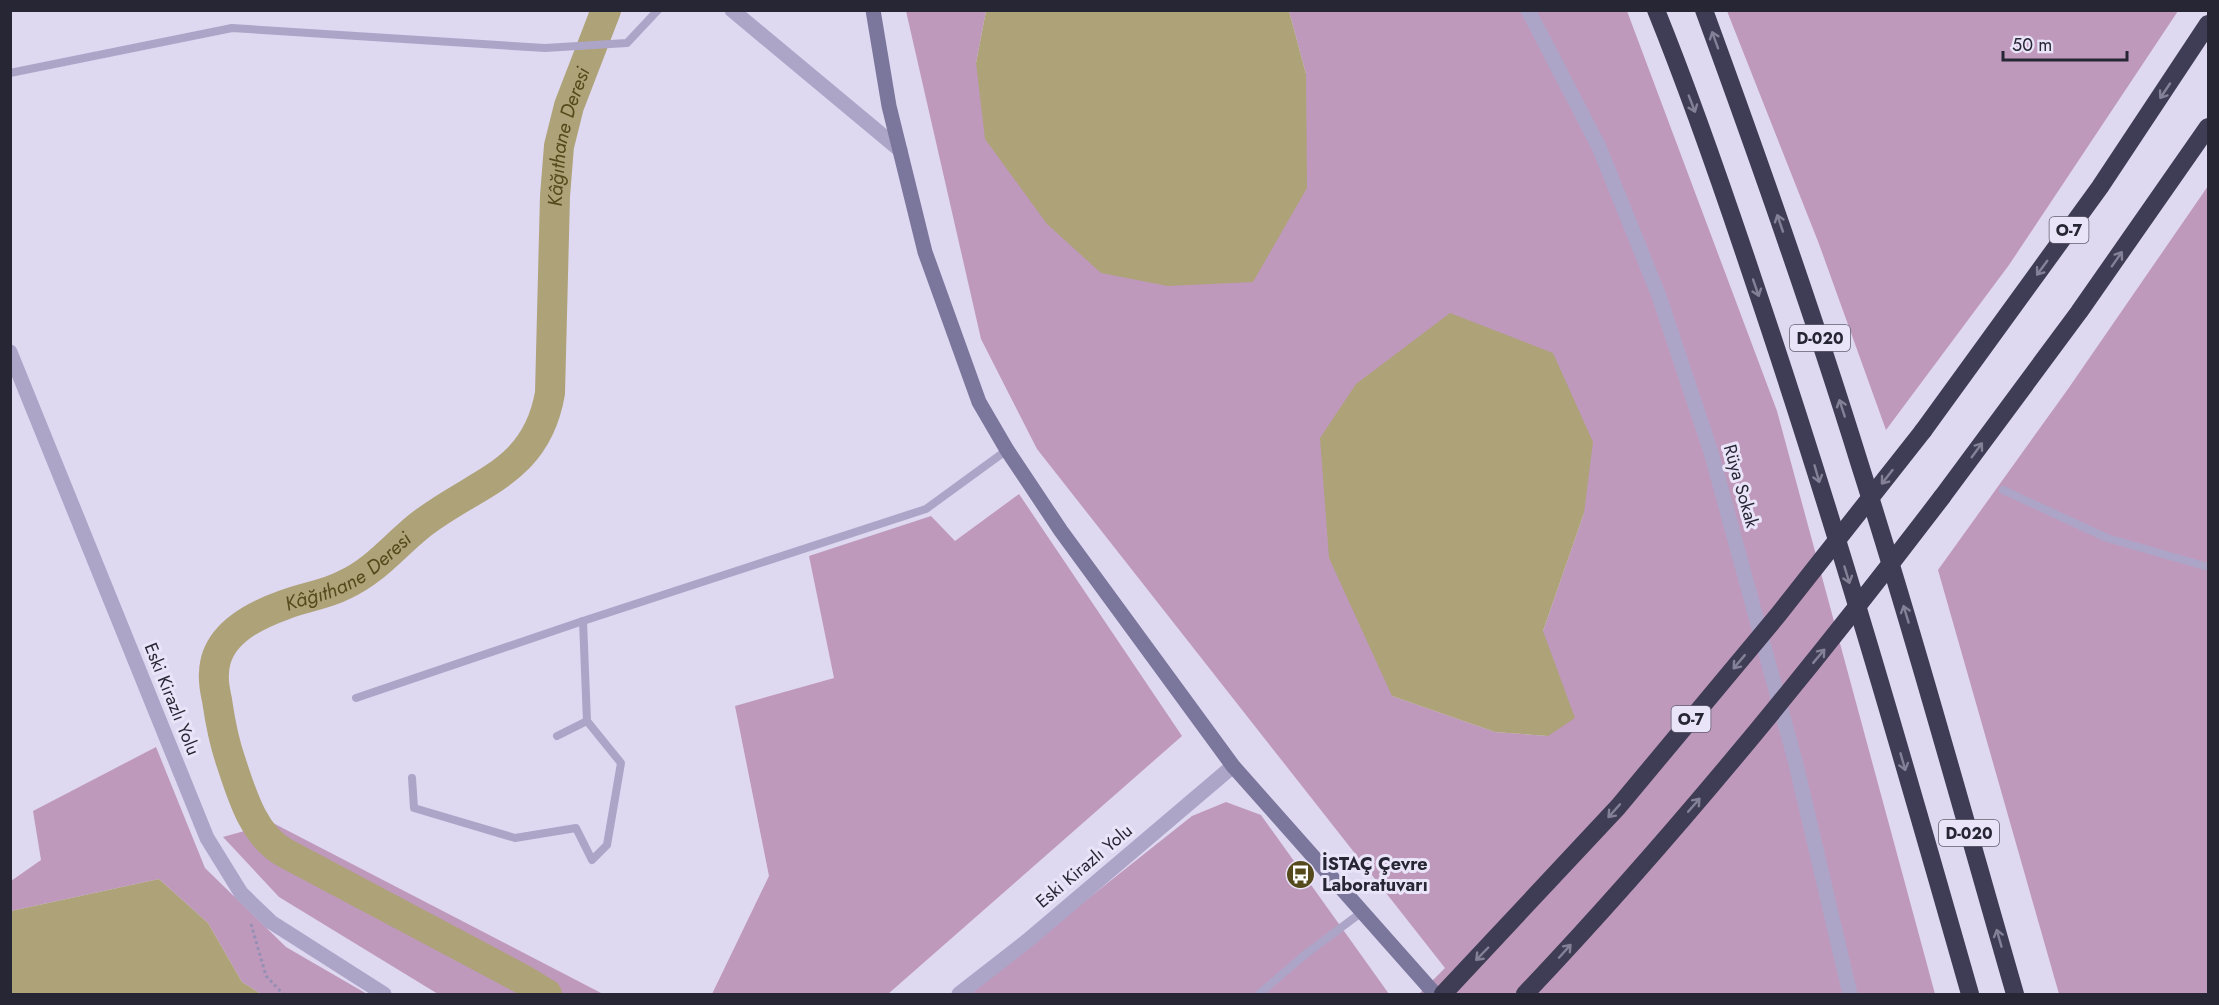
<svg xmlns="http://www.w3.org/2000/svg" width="2219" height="1005" font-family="Jost,sans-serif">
<rect width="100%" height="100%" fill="#dfd8f1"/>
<g fill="#bf99bc" fill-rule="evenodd">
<path d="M906,11H986L976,63L1306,74L1289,11H1627L1777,411L1935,994H1419L1445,968L1037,449L981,339ZM1584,513L1543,631L1548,736L1495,732L1392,696Z"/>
<path d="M1727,11H2178L2009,265L1886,430L1819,244Z"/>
<path d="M2208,186V994H2059L1938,570L2068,389Z"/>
<path d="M1019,494L1182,736L888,994H712L769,876L735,706L834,678L809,556L931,516L955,541Z"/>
<path d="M156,747L205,868L286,947L367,994H261L242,982L208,923L159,879L11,911V881L41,860L33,811Z"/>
<path d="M1226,802L1261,815L1389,994H968L1192,816Z"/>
<path d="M273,823L603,994H438L279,897L223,837Z"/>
</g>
<g fill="#ada278">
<path d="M986,11H1289L1306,74L1307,188L1253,282L1168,286L1101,273L1047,224L985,139L976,63Z"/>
<path d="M1450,313L1553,353L1593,442L1584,513L1543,631L1575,718L1548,736L1495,732L1392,696L1329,558L1320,438L1356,384Z"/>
<path d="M159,879L208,923L242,982L261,994H11V911Z"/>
</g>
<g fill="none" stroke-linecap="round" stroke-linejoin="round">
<path stroke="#ada278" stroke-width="30" id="s1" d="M547,994L524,980L285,853C253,835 242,795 231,762C224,742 220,721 217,700C215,691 213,682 214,673C215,635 253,616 284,605C304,597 325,595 344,585C375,571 393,547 419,526C474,482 536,475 550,393L555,196L559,146L569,106L606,10"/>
<path stroke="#968fb4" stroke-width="3" stroke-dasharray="3 3" stroke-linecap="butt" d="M251,924L266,976L283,994"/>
<g stroke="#aca5c8" stroke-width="8">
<path d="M10,73L232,28L545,48L627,43L658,10"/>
<path d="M2003,490L2107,538L2208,567"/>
<path d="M356,698L583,621L926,509L1007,450"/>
<path d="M557,736L587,721"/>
<path d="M412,778L414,808L515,838L576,828L592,860L607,845L621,763L587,721L583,621"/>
<path d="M1259,994L1307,953L1362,912"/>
</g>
<g stroke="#aca5c8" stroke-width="15">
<path d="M732,10L900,150"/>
<path d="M1528,10L1599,147L1659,296L1711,452L1796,764L1850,994"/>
<path d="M10,352L207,838L241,893L271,922L384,994"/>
<path d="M959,994L1027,941L1233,766"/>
</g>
<path stroke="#7b769c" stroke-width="15" d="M873,10L889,106L925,252L979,402L1007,450L1061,531L1233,766L1435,994"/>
<g stroke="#3f3d55" stroke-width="18">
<path d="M1656,10C1692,99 1723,189 1753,279C1833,515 1902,755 1970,994"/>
<path d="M1704,10C1759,160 1812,310 1859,462C1915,638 1964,817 2015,994"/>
<path d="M1923,431L2100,187L2208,24"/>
<path d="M1942,497L2079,312L2208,127"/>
</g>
<g stroke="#3f3d55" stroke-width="18">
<path d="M1443,994L1618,807L1778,615L1923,431"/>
<path d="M1525,994C1674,837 1811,669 1942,497"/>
</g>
</g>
<defs><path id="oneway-shaft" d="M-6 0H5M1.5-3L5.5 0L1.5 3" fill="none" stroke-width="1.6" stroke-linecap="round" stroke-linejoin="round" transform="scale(1.5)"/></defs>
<g stroke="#838097">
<use href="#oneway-shaft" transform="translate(1715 40) rotate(-110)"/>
<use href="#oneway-shaft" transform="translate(2165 91) rotate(124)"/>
<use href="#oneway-shaft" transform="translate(1692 104) rotate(69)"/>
<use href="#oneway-shaft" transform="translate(1780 223) rotate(-109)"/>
<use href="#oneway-shaft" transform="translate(2117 259) rotate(-55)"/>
<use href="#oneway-shaft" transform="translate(2042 268) rotate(126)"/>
<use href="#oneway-shaft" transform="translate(1756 288) rotate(71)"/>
<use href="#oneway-shaft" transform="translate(1842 408) rotate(-108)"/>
<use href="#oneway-shaft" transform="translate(1977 450) rotate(-54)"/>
<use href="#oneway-shaft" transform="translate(1817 474) rotate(74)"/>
<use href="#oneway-shaft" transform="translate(1887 477) rotate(128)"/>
<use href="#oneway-shaft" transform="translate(1847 575) rotate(73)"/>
<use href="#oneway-shaft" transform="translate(1906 614) rotate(-107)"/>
<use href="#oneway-shaft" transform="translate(1819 656) rotate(-50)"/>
<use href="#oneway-shaft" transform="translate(1739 662) rotate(130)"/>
<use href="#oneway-shaft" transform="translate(1903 762) rotate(74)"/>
<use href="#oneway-shaft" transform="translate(1694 805) rotate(-49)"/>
<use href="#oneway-shaft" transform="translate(1614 811) rotate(132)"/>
<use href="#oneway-shaft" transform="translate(1999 938) rotate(-106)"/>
<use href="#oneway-shaft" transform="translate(1565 951) rotate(-48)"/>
<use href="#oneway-shaft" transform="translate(1482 954) rotate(134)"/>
</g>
<defs>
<symbol id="bus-disc" viewBox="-11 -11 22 22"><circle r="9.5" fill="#554a1c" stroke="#eae4f9"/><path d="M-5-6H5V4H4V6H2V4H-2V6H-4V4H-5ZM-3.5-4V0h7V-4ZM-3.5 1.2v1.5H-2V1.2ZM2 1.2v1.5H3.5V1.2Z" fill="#fff"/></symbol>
</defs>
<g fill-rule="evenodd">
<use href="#bus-disc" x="1284" y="858" width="33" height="33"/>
</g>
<g text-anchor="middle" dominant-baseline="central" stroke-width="6" stroke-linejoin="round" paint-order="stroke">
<g fill="#eae4f9" stroke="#625f6f" stroke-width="1.5">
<rect x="2049.5" y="217" width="39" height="26" rx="4.5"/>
<rect x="1790" y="325" width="60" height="26" rx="4.5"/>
<rect x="1671.5" y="706" width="39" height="26" rx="4.5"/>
<rect x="1939" y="820" width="60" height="26" rx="4.5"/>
</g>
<g font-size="16" font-weight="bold" fill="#272634">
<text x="2069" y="230">O-7</text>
<text x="1820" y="338">D-020</text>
<text x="1691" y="719">O-7</text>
<text x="1969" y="833">D-020</text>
</g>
<g font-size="18" fill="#272634" stroke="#eae4f9">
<text transform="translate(1741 486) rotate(74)">Rüya Sokak</text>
<text transform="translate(172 699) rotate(68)">Eski Kirazlı Yolu</text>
<text transform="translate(1084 866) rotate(-40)">Eski Kirazlı Yolu</text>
</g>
<g font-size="18" font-weight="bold" fill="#272634" stroke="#eae4f9" text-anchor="start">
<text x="1322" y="864">İSTAÇ Çevre<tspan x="1322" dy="21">Laboratuvarı</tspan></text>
</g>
<g font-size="20" font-style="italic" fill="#554a1c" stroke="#eae4f9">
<text stroke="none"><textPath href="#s1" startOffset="1212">Kâğıthane Deresi</textPath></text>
<text stroke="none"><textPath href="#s1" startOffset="674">Kâğıthane Deresi</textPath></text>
</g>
</g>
<rect width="2219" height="1005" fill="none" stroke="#272634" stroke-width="24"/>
<path d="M2003 51v9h124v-9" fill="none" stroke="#272634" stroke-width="3"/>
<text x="2012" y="51" font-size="18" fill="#272634" stroke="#eae4f9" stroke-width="4.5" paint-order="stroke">50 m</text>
</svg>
